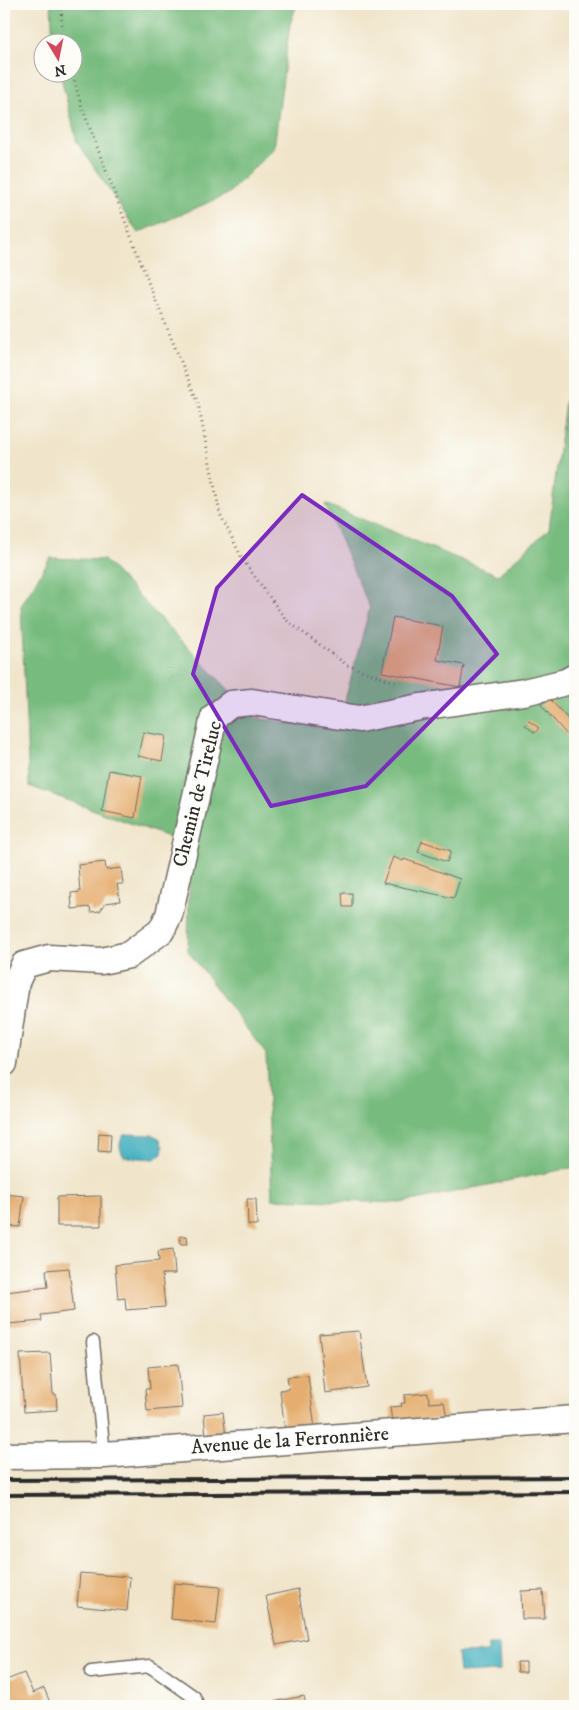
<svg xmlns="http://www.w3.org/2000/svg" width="579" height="1710" font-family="'IM FELL DW Pica',serif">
<rect width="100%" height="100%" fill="#fdfcf7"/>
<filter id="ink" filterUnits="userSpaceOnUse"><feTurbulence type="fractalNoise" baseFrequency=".02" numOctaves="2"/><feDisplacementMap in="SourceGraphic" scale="10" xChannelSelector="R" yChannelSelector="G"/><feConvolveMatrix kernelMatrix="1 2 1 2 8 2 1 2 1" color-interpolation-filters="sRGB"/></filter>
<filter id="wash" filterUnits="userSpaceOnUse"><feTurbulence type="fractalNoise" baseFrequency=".0096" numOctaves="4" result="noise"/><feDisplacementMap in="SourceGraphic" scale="20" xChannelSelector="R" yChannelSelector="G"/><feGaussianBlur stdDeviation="1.12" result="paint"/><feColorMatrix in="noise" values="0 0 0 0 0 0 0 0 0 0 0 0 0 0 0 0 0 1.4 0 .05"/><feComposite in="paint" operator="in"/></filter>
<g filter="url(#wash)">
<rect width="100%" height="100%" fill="#f0e5ca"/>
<g fill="#77bb7e" stroke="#517354">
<path d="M51,4H297L290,24L274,148L228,194L138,233L77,142L60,73L72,72V42H53Z"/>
<path d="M575,373V1167L400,1203L272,1199L266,1054L188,951L190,845L29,786L21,606L50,558L104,560L256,718L337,730L370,608L325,504L498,575L549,529L565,401Z"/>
</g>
<g fill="#40aebe" stroke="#366c74">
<path d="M125,1134L153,1135L159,1138L163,1147L162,1154L155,1159L124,1157C119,1148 118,1142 125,1134Z"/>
<path d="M488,1645H499L500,1671L459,1673L457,1653L488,1652Z"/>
</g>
<g id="blocks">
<g fill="#e5ae6f">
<path d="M393,617L443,626L437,660L464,665L460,687L382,672Z"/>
<path d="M575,686V707L565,691Z"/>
<path d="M550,699L575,727V744L541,705L542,703Z"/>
<path d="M529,721L539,728L535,733L525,725Z"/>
<path d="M143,732L166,736L162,761L138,756Z"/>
<path d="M109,770L142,776L135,818L102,811Z"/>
<path d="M422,841L451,851L447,862L418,852Z"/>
<path d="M393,857L403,861L404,859L460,879L454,898L383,883Z"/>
<path d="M105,862L106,870L121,868L123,884H117L120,901L106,903L100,911L91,912L90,907L72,909L71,893L80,892L78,865Z"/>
<path d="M342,893H352V907H343Z"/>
<path d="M99,1133L111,1134L110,1152L98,1151Z"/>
<path d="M4,1194L24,1196L20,1227L4,1226Z"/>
<path d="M101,1196V1226H57V1197Z"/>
<path d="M247,1199H256L257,1225H248Z"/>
<path d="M180,1236H187L188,1244H180Z"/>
<path d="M173,1249L175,1274H162L165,1307L126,1310L125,1298L118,1299L115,1265L159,1261L158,1251Z"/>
<path d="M69,1268L74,1311L41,1315L42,1321L8,1324L5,1292L48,1287L46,1270Z"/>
<path d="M359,1331L367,1387L325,1393L319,1334Z"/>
<path d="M50,1353L53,1394H56L57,1410L24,1412L20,1354Z"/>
<path d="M178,1364L182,1408L147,1411L145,1389H150L148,1367Z"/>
<path d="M308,1375L315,1429L285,1431L280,1390L289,1389L287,1377Z"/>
<path d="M428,1393L429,1403L444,1402L447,1418L392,1422L390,1407L402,1406L401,1403H405L404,1395Z"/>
<path d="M223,1412L226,1436L206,1437L204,1414Z"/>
<path d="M80,1573L130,1577L127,1611L77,1606Z"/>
<path d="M174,1583L220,1587L216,1624L171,1619Z"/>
<path d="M298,1589L307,1639L276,1645L266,1596Z"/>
<path d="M543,1590L545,1619H522L521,1591Z"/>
<path d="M517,1662H526V1672H518Z"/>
<path d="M24,1673L33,1693L44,1688L49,1700L46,1702L47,1706H10L4,1691V1681Z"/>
<path d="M304,1696L306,1706H273L272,1702Z"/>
</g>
</g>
</g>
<g filter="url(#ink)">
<use href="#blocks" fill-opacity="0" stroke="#706c63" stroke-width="1"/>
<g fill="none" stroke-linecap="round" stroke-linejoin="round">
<defs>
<g id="lane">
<path d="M93,1342L104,1455"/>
<path d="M91,1672L150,1666L194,1697L198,1706"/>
</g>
<g id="street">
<path d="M4,1063L16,982L24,965L49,958L101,961L129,955L161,931L169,915L214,717L231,704L252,702L359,719L420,707L524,692L566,682L575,677"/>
<path d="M4,1456L104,1455L575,1419"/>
</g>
</defs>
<use href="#lane" stroke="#706c63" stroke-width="15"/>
<use href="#street" stroke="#706c63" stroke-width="29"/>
<g stroke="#706c63" stroke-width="3" stroke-dasharray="1 4" stroke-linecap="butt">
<path d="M61,4L62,29L65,42"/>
<path d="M72,71L80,102L149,284L198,403L220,514L243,560L286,620L347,665L399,684"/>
</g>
<use href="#lane" stroke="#fff" stroke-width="12"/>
<use href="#street" stroke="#fff" stroke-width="26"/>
<g stroke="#2b2b2b" stroke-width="4">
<path d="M4,1480L575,1477"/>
<path d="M4,1495L575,1492"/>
</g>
</g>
</g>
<path fill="#7b2cbf" fill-opacity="0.2" stroke="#7b2cbf" stroke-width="4" stroke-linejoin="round" d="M302,495L452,596L497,654L366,786L271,806L193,674L217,588Z"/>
<g text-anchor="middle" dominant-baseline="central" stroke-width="4" stroke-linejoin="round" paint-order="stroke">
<g font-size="20" fill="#2b2b2b" stroke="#fdfcf7">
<text transform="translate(198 794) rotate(-76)">Chemin de Tireluc</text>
<text transform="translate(290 1441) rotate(-4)">Avenue de la Ferronnière</text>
</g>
</g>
<rect width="579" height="1710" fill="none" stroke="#fdfcf7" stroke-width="20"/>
<g transform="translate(58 58) rotate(170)"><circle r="24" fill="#fdfcf7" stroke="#a9a8a5"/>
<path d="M0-4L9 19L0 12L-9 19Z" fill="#d1495b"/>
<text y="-8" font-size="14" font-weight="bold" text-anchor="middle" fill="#2b2b2b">N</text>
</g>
</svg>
